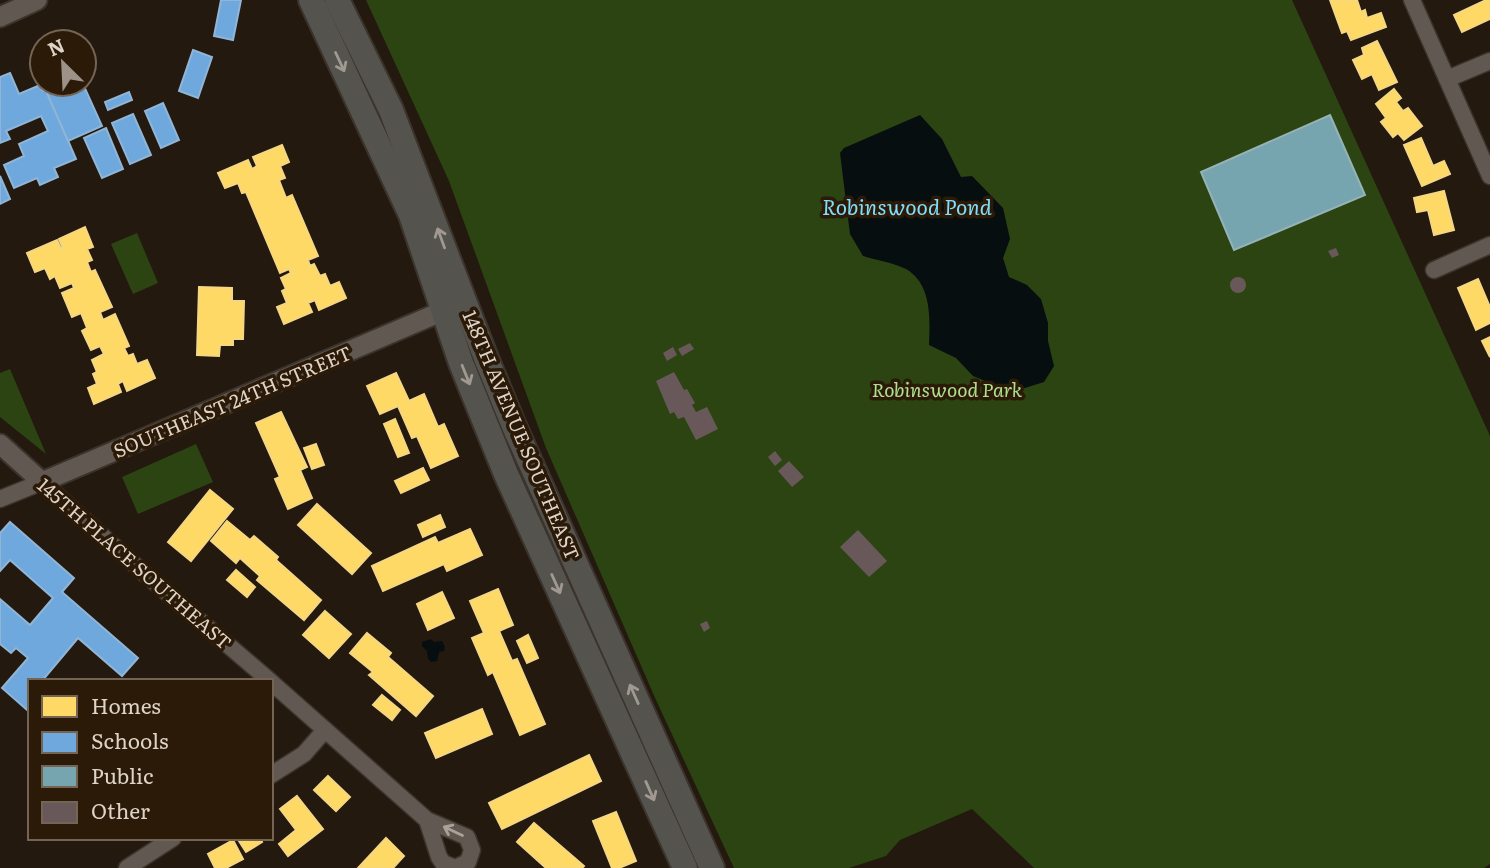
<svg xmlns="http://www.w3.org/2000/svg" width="1490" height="868" font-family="Literata,serif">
<rect width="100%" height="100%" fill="#23190f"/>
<g fill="#2b4412">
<path d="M366,0H1292L1490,436V864L1484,868H1034L972,809L900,840L886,856L849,868H734L656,700L546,448L449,181Z"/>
<path d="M137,233L158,283L133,294L111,244Z"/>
<path d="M10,369L46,454L0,417V373Z"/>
<path d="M196,444L213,482L138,514L122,477Z"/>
</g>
<g fill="#060e10">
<path d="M920,115L942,139L961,177L972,176L1003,208L1010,239L1003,258L1009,277L1027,285L1041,299L1048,323V341L1054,366L1044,382L1012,392L973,376L956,358L929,345C930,319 932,284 906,269C894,263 876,260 863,256L850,234L840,153L844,148Z"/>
<path d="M431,639L434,642L442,641L445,647L444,651L439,652L437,661L431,662L428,659L427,651L422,646V642Z"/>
</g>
<g fill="#ffd966" stroke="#f5d783" stroke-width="2">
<path d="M1330,0H1357L1361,12L1365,10L1367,18L1381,13L1386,27L1351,40L1347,31L1342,33Z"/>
<path d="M1486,0H1490V19L1462,32L1454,15Z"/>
<path d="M1377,41L1397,82L1379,90L1372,74L1362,79L1353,60L1364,55L1362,48Z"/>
<path d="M1394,89L1401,98L1396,102L1403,111L1408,108L1422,126L1404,140L1398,133L1393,137L1381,122L1386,118L1376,104Z"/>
<path d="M1421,138L1433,166L1444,161L1450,174L1422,186L1404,145Z"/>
<path d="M282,145L289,162L280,166L285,178L279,180L286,198L292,195L318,256L308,260L310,266L314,264L320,276L325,274L330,286L339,282L346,298L319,310L315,300L308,303L312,312L284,324L277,307L287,303L282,291L286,289L281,278L291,273L289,269L280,273L246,192L242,193L238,183L225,188L218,173L248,160L252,169L257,166L253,157Z"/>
<path d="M1444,191L1454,230L1434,235L1428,210L1417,212L1414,198Z"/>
<path d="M85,227L93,247L87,249L92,260L87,262L91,272L95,270L112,307L100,312L103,320L115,314L129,346L124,348L128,356L133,354L137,364L147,360L155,378L127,391L123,381L118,384L121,392L94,404L88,388L97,384L93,374L97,372L92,360L104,354L100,346L91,350L82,331L87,328L81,313L72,317L62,293L74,288L72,283L60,288L55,276L50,279L45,268L35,272L27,253L57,240L61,249L63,248L59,239Z"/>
<path d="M1478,279L1490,307V323L1476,330L1458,288Z"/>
<path d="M199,287L232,288V301H244L243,339H233V345H220L219,356L197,355Z"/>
<path d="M1490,337V357L1482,341Z"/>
<path d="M396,373L409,401L424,394L438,427L444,424L458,456L431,468L417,436L412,438L398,406L380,414L367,386Z"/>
<path d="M281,412L307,467L300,470L312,498L288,509L275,479L280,477L256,423Z"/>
<path d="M395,419L409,453L398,457L384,424Z"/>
<path d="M316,444L324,465L312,469L304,448Z"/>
<path d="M423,468L429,480L401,493L395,481Z"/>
<path d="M210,490L233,509L191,561L168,542Z"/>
<path d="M317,504L371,553L352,574L298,525Z"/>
<path d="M440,515L445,527L423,537L418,525Z"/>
<path d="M227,521L250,540L254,536L278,557L276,560L321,600L304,620L257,580L260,576L240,558L236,563L211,541Z"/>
<path d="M470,529L482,555L447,571L444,564L383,591L372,566L435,537L438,543Z"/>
<path d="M236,570L255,587L247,597L227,580Z"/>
<path d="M498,589L513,625L499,631L512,661L517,659L545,724L520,735L493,672L488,675L472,638L484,633L470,601Z"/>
<path d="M442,592L454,618L428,630L417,604Z"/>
<path d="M325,611L351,634L329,658L303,635Z"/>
<path d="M367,633L391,653L388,657L433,696L416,716L369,675L373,672L350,653Z"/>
<path d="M528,635L538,658L527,663L517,641Z"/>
<path d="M382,695L400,710L392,720L373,705Z"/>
<path d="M482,709L492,734L436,758L425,733Z"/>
<path d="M589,755L601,781L502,829L489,803Z"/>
<path d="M328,776L350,797L336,811L314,790Z"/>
<path d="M297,796L323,829L288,856L279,844L296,830L280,809Z"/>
<path d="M616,812L636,861L619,868H612L593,821Z"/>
<path d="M534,823L584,866L582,868H546L517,842Z"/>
<path d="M237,838H259L262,842L246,852Z"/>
<path d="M386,838L404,856L393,868H358Z"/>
<path d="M233,840L243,859L226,868H215L208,854Z"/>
</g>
<g fill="#6fa8dc" stroke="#90b5d6" stroke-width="2">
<path d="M221,0H241L233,40L214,36Z"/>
<path d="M193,50L212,57L198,98L179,91Z"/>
<path d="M10,73L19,94L40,85L43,91L46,89L76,159L54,168L58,177L40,185L37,178L14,188L4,165L24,156L19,144L48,131L41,116L6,131L10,139L0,143V77Z"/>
<path d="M43,84H83L102,126L68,141Z"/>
<path d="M129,92L132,100L108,110L105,102Z"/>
<path d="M163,103L179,140L161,148L145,111Z"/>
<path d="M133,114L151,155L130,164L112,123Z"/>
<path d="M106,128L123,169L102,178L84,138Z"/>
<path d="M0,176L10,199L0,204Z"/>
<path d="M10,522L74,578L62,592L138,658L122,676L78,638L42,681H30V707L27,710L2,688L28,658L16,648L11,653L0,644V599L30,625L53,598L10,560L0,571V533Z"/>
</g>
<path fill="#76a5af" stroke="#95b3b6" stroke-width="2" d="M1330,115L1365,195L1234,250L1201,172Z"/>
<g fill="#69585a">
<path d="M1336,248L1339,255L1332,258L1328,251Z"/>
<circle cx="1238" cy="285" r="8"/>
<path d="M690,343L694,349L682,356L678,349Z"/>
<path d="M673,347L677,355L667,361L663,353Z"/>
<path d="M674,372L684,390L687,389L695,403L692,405L696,412L707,407L718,429L696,440L684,417L678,419L674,412L670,414L656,381Z"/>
<path d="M775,451L782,460L775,466L768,457Z"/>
<path d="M789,461L804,477L792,487L778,471Z"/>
<path d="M858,530L887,561L869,577L840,547Z"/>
<path d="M707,621L710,628L704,632L700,624Z"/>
</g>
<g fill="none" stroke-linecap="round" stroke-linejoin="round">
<defs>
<g id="minor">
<path d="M1412,0L1490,176"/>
<path d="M1447,79L1490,61"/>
<path d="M1434,270L1490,245"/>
<path d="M0,499L42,482L137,567L270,681"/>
<path d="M271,682L427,820L467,837L472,850L468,862L455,868L443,863L439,857L427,820"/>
<path d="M271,775L304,754L325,730"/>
<path d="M127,868L173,838"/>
</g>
<g id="tertiary">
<path d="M0,17L37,0"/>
<path d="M0,444L42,482L457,305"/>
</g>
<g id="primary">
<path d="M311,0L411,215L461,363L506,474L685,868"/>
<path d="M337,0L391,110L486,358L514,426L712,868"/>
</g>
</defs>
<use href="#minor" stroke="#3b332c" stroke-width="19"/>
<use href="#tertiary" stroke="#3b332c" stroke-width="23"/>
<use href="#primary" stroke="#3b332c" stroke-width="28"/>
<use href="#minor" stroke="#615951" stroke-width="16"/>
<use href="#tertiary" stroke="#615951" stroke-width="19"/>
<use href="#primary" stroke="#54534e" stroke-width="24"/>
</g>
<defs><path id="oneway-shaft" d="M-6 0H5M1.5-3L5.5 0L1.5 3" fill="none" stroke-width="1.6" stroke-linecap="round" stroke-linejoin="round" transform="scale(1.75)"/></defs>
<g stroke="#a09991">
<use href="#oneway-shaft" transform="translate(340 62) rotate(65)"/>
<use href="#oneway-shaft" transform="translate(441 238) rotate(-110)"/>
<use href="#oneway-shaft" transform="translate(466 375) rotate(68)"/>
<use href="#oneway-shaft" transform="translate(556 584) rotate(66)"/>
<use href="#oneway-shaft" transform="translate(634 694) rotate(-114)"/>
<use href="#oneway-shaft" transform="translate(650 791) rotate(66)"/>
</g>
<use stroke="#aca298" href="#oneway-shaft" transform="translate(453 831) rotate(-155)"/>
<g text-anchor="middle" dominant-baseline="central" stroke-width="7" stroke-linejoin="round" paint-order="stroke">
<g font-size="19" font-style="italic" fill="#aee08e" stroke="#2b1a07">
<text x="947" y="389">Robinswood Park</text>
</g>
<g font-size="19" fill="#ded3c7" stroke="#2b1a07">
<text transform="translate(232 401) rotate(-23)">SOUTHEAST 24TH STREET</text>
<text transform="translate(522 435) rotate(67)">148TH AVENUE SOUTHEAST</text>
<text transform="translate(135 563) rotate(41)">145TH PLACE SOUTHEAST</text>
</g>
<g font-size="21" font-style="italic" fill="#81defc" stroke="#2b1a07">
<text x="907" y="205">Robinswood Pond</text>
</g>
</g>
<rect x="28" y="679" width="245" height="161" fill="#2b1a07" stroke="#736454" stroke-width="2"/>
<rect x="42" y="696" width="35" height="21" fill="#ffd966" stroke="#736454" stroke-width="2"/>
<text x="91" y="714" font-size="21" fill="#ded3c7">Homes</text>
<rect x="42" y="732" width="35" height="21" fill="#6fa8dc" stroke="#736454" stroke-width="2"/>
<text x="91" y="749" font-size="21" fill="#ded3c7">Schools</text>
<rect x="42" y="766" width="35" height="21" fill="#76a5af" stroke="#736454" stroke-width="2"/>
<text x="91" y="784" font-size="21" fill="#ded3c7">Public</text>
<rect x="42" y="802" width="35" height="21" fill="#69585a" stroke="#736454" stroke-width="2"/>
<text x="91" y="819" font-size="21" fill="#ded3c7">Other</text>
<g transform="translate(63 63) rotate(336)"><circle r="33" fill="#2b1a07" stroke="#736454" stroke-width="2"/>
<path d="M0-5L12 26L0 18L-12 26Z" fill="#9d9287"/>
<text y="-10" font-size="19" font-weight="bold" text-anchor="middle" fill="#ded3c7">N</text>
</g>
</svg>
